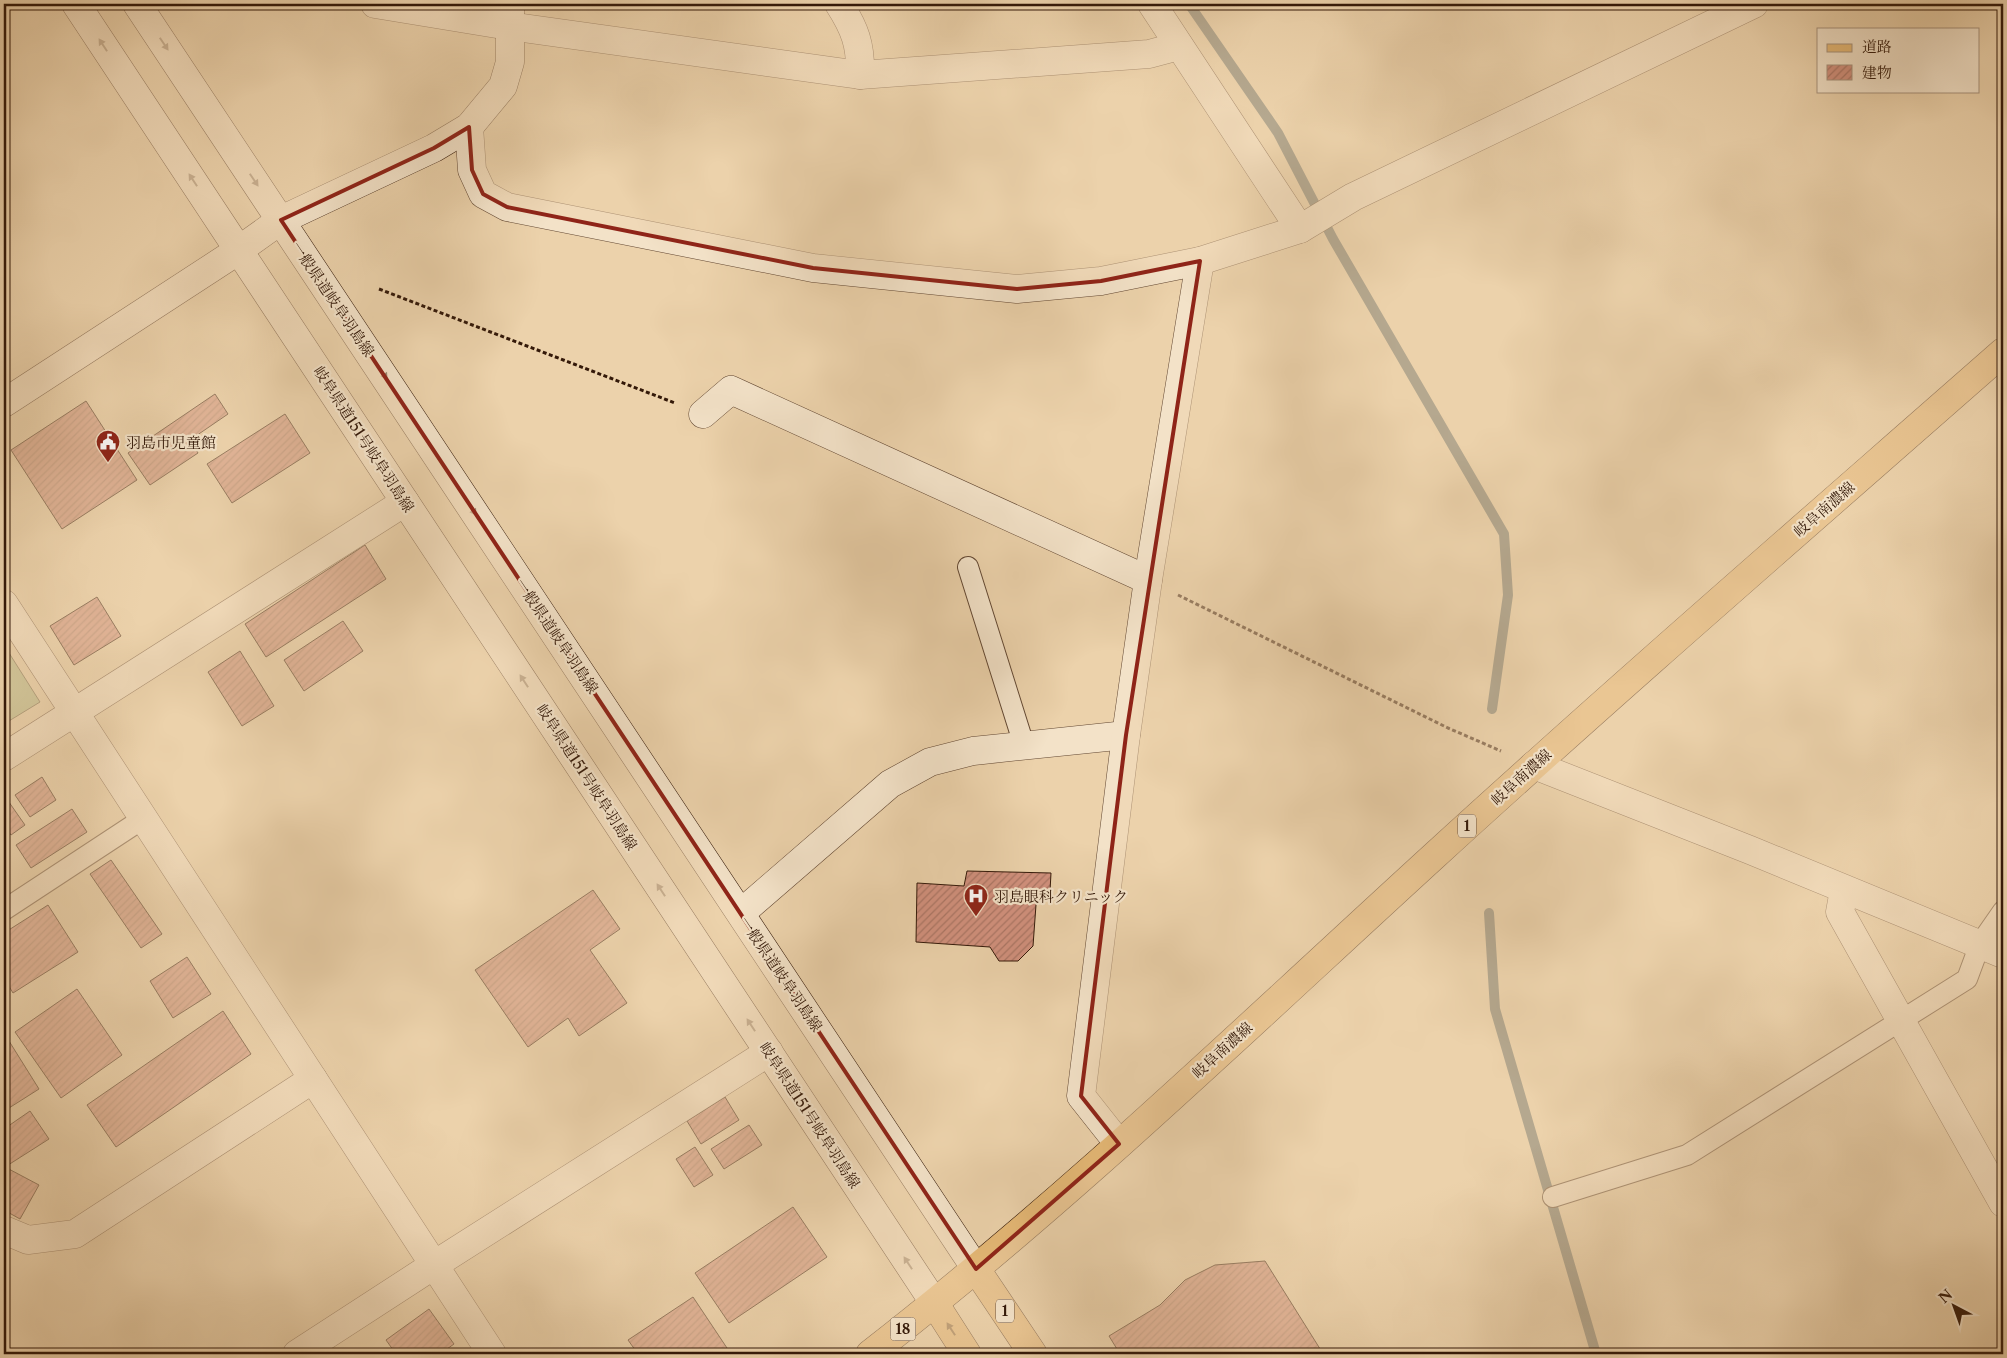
<svg xmlns="http://www.w3.org/2000/svg" width="2007" height="1358" font-family="'Libre Caslon Text','Noto Serif JP',serif">
<defs>
<pattern id="building-hatch" width="6" height="6" patternUnits="userSpaceOnUse" patternTransform="scale(1.25)"><rect width="6" height="6" fill="#d2917e"/><path d="M-1 1l2-2M0 6l6-6M5 7l2-2" fill="none" stroke="#ab7665"/></pattern>
</defs>
<rect width="100%" height="100%" fill="#ecd2ab"/>
<filter id="stains"><feTurbulence type="fractalNoise" baseFrequency=".004" numOctaves="4"/><feColorMatrix values="0 0 0 0 .2 0 0 0 0 .09 0 0 0 0 .02 0 0 0 .5 -.17"/></filter>
<radialGradient id="worn" r=".72"><stop offset=".6" stop-color="#630" stop-opacity="0"/><stop offset="1" stop-color="#630" stop-opacity=".3"/></radialGradient>
<path fill="#b6bc8a" stroke="#756a4a" d="M4,645L40,702L4,724Z"/>
<g fill="none" stroke-linecap="round" stroke-linejoin="round">
<g stroke="#71776d" stroke-width="10">
<path d="M1189,4L1278,133L1333,239L1504,534L1508,595L1492,709"/>
<path d="M1489,913L1495,1009L1596,1354"/>
</g>
</g>
<g fill="url(#building-hatch)" stroke="#341909">
<path d="M215,394L228,414L190,440L198,453L150,485L128,453Z"/>
<path d="M86,401L137,480L62,529L11,450Z"/>
<path d="M285,414L310,453L232,503L207,464Z"/>
<path d="M365,545L386,579L266,657L245,624Z"/>
<path d="M97,597L121,636L74,665L50,626Z"/>
<path d="M343,621L363,651L304,691L284,660Z"/>
<path d="M240,651L274,706L242,726L208,672Z"/>
<path d="M42,777L56,800L30,817L15,795Z"/>
<path d="M4,795L25,825L11,835L4,825Z"/>
<path d="M72,809L87,832L31,868L16,845Z"/>
<path d="M111,860L162,934L141,948L90,874Z"/>
<path d="M967,871L1051,873L1050,891H1037L1033,946L1018,961H999L990,947L916,942L917,883L964,886Z"/>
<path d="M593,890L620,929L590,950L627,1003L579,1036L568,1018L528,1047L475,970Z"/>
<path d="M48,905L78,952L13,993L4,978V933Z"/>
<path d="M187,957L211,994L173,1018L150,981Z"/>
<path d="M77,989L122,1055L61,1098L15,1032Z"/>
<path d="M223,1011L251,1054L116,1147L87,1105Z"/>
<path d="M4,1033L39,1089L9,1108L4,1100Z"/>
<path d="M725,1097L739,1120L701,1144L687,1121Z"/>
<path d="M30,1111L49,1139L5,1167L39,1185L20,1219L4,1210V1129Z"/>
<path d="M749,1125L762,1145L724,1169L711,1149Z"/>
<path d="M695,1147L713,1175L694,1187L676,1159Z"/>
<path d="M793,1207L827,1257L729,1323L695,1273Z"/>
<path d="M1265,1261L1322,1352L1319,1354H1120L1109,1336L1160,1305L1185,1280L1215,1265Z"/>
<path d="M693,1297L731,1354H638L628,1340Z"/>
<path d="M429,1309L454,1344L440,1354H396L386,1340Z"/>
</g>
<g fill="none" stroke-linecap="round" stroke-linejoin="round">
<defs>
<g id="lane">
<path d="M968,567L1024,745"/>
<path d="M4,910L144,818"/>
<path d="M1553,1197L1687,1155L1967,979L1980,944L2003,911"/>
</g>
<g id="street">
<path d="M375,4L509,26L860,75L1149,54L1179,46"/>
<path d="M839,4C855,29 861,45 860,75"/>
<path d="M1152,4L1300,229"/>
<path d="M469,127L472,170L483,194L507,207L813,268L1017,289L1101,281L1200,261L1300,229L1353,197L1754,4"/>
<path d="M703,414L731,390L1148,580"/>
<path d="M4,604L492,1354"/>
<path d="M4,757L405,502"/>
<path d="M1534,765L1750,850L2003,954"/>
<path d="M1844,890L1840,912L2003,1203"/>
<path d="M741,913L890,784L930,762L973,751L1126,735"/>
<path d="M1119,1144L1081,1096L1126,735L1148,580L1200,261"/>
<path d="M4,1230L28,1240L75,1234L313,1079"/>
<path d="M297,1354L434,1265L769,1052"/>
</g>
<g id="secondary">
<path d="M76,4L935,1304"/>
<path d="M137,4L976,1269"/>
<path d="M4,403L239,250L281,220L434,148L469,127L503,86L510,62V4"/>
</g>
<g id="primary">
<path d="M976,1269L1033,1354"/>
<path d="M935,1304L967,1354"/>
<path d="M870,1354C1068,1200 1249,1025 1434,856C1621,685 1813,519 2003,352"/>
</g>
</defs>
<use href="#lane" stroke="#624732" stroke-width="22"/>
<use href="#street" stroke="#624732" stroke-width="29"/>
<use href="#secondary" stroke="#341909" stroke-width="29"/>
<use href="#primary" stroke="#341909" stroke-width="29"/>
<g stroke="#341909" stroke-width="3" stroke-dasharray="4 2.5" stroke-linecap="butt">
<path d="M379,289L675,403"/>
<path d="M1178,595L1448,728L1501,751"/>
</g>
<use href="#lane" stroke="#f3e2c8" stroke-width="20"/>
<use href="#street" stroke="#f3e2c8" stroke-width="28"/>
<use href="#secondary" stroke="#f3e2c8" stroke-width="28"/>
<use href="#primary" stroke="#e6b976" stroke-width="28"/>
</g>
<defs><path id="oneway-solid" d="M-6-.8H1V-3.2L6.5 0L1 3.2V.8H-6Z" transform="scale(1.25)"/></defs>
<g fill="#9d8872">
<use href="#oneway-solid" transform="translate(164 44) rotate(56)"/>
<use href="#oneway-solid" transform="translate(103 45) rotate(-123)"/>
<use href="#oneway-solid" transform="translate(193 180) rotate(-123)"/>
<use href="#oneway-solid" transform="translate(254 180) rotate(56)"/>
<use href="#oneway-solid" transform="translate(383 373) rotate(56)"/>
<use href="#oneway-solid" transform="translate(472 509) rotate(56)"/>
<use href="#oneway-solid" transform="translate(524 681) rotate(-123)"/>
<use href="#oneway-solid" transform="translate(661 890) rotate(-123)"/>
<use href="#oneway-solid" transform="translate(751 1025) rotate(-123)"/>
<use href="#oneway-solid" transform="translate(908 1263) rotate(-123)"/>
</g>
<use fill="#8d6940" href="#oneway-solid" transform="translate(951 1329) rotate(-123)"/>
<path d="M0 0H2007V1358H0ZM469,127L472,170L483,194L507,207L813,268L1017,289L1101,281L1200,261L1126,735L1081,1096L1119,1144L976,1269L281,220L434,148Z" fill="#ecd2ab" fill-opacity=".55" fill-rule="evenodd"/>
<path fill="none" stroke="#8f2418" stroke-width="4" stroke-linejoin="round" d="M469,127L472,170L483,194L507,207L813,268L1017,289L1101,281L1200,261L1126,735L1081,1096L1119,1144L976,1269L281,220L434,148Z"/>
<defs>
<symbol id="civic-pin" viewBox="-11 -11 22 30"><path d="M0 17L-7.5 6A9.5 9.5 0 1 1 7.5 6Z" fill="#8f2418" stroke="#f3e2c8"/><path d="M-.6-6.5H3V-4.5H.6V-3L4-1V1h2V6H-6V1h2V-1L-.6-3ZM-1.2 2.5V6h2.4V2.5Z" fill="#fff"/></symbol>
<symbol id="hospital-pin" viewBox="-11 -11 22 30"><path d="M0 17L-7.5 6A9.5 9.5 0 1 1 7.5 6Z" fill="#8f2418" stroke="#f3e2c8"/><path d="M-5-5h3v3.5h4V-5h3V5h-3V1.5h-4V5h-3Z" fill="#fff"/></symbol>
</defs>
<g fill-rule="evenodd">
<use href="#civic-pin" x="94" y="428" width="28" height="38"/>
<use href="#hospital-pin" x="962" y="882" width="28" height="38"/>
</g>
<g text-anchor="middle" dominant-baseline="central" stroke-width="4.5" stroke-linejoin="round" paint-order="stroke">
<g fill="#f3e2c8" stroke="#6d5542" stroke-width="1">
<rect x="1458" y="814.5" width="18" height="23" rx="4"/>
<rect x="996" y="1299.5" width="18" height="23" rx="4"/>
<rect x="890.5" y="1317.5" width="25" height="23" rx="4"/>
</g>
<g font-size="14" font-weight="bold" fill="#341909">
<text x="1467" y="826">1</text>
<text x="1005" y="1311">1</text>
<text x="903" y="1329">18</text>
</g>
<g font-size="15" fill="#341909" stroke="#f3e2c8">
<text transform="translate(333 299) rotate(56)">一般県道岐阜羽島線</text>
<text transform="translate(364 439) rotate(57)">岐阜県道151号岐阜羽島線</text>
<text transform="translate(1824 509) rotate(-41)">岐阜南濃線</text>
<text transform="translate(557 636) rotate(56)">一般県道岐阜羽島線</text>
<text transform="translate(587 777) rotate(57)">岐阜県道151号岐阜羽島線</text>
<text transform="translate(1521 777) rotate(-42)">岐阜南濃線</text>
<text transform="translate(781 974) rotate(56)">一般県道岐阜羽島線</text>
<text transform="translate(1222 1050) rotate(-42)">岐阜南濃線</text>
<text transform="translate(810 1115) rotate(57)">岐阜県道151号岐阜羽島線</text>
</g>
<g font-size="15" fill="#341909" stroke="#f3e2c8" text-anchor="start">
<text x="126" y="442">羽島市児童館</text>
<text x="994" y="896">羽島眼科クリニック</text>
</g>
</g>
<rect width="2007" height="1358" fill="none" stroke="#ecd2ab" stroke-width="20"/>
<rect x="5" y="5" width="1997" height="1348" fill="none" stroke="#341909" stroke-width="2.5"/>
<rect x="10" y="10" width="1987" height="1338" fill="none" stroke="#341909"/>
<rect x="1817" y="28" width="162" height="65" fill="#f3e2c8" stroke="#a7927c"/>
<rect x="1827" y="44" width="25" height="8" fill="#e6b976" stroke="#a7927c"/>
<text x="1862" y="52" font-size="15" fill="#341909">道路</text>
<rect x="1827" y="65" width="25" height="15" fill="url(#building-hatch)" stroke="#a7927c"/>
<text x="1862" y="78" font-size="15" fill="#341909">建物</text>
<g transform="translate(1954 1306) rotate(319)" stroke="#f3e2c8" stroke-width="4" paint-order="stroke">
<path d="M0-4L9 19L0 12L-9 19Z" fill="#341909"/>
<text y="-8" font-size="14" font-weight="bold" text-anchor="middle" fill="#341909">N</text>
</g>
<rect width="100%" height="100%" filter="url(#stains)"/>
<rect width="100%" height="100%" fill="url(#worn)"/>
</svg>
